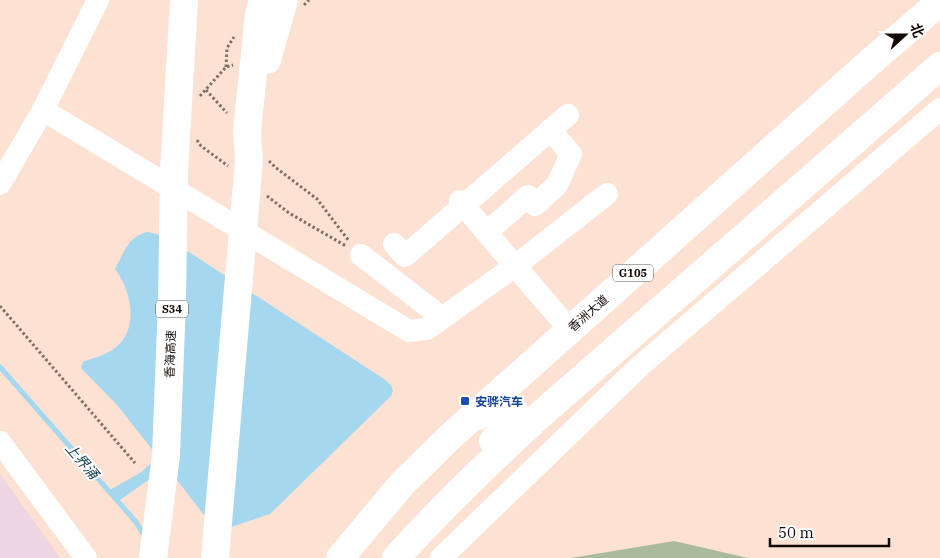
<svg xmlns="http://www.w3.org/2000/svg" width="940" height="558" font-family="'IBM Plex Serif','Noto Sans SC',serif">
<rect width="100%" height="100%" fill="#fde1d2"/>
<path fill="#edd6e2" d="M0,474L60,558H0Z"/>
<path fill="#aabb9c" d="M674,541L748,558H571Z"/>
<path fill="#a5d7ef" d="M147,232L157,234L192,254L384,379L391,385L393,391L391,396L270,514L228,528L207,519L167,467L117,502L108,491L140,473L158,457L118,406L81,368L83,362C93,358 106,355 115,348C140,329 131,290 115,269C124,253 128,236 147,232Z"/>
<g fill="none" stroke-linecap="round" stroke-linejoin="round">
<path stroke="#a5d7ef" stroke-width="5" d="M0,367L136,522L145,537"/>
<g stroke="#816f66" stroke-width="3" stroke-dasharray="2.5 2.5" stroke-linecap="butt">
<path d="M304,5L309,0"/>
<path d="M226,67L227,48L234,37"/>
<path d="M206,90L227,113"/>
<path d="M200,96L226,67L233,65"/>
<path d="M197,140L201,146L228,166"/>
<path d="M269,161L275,167L317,199L349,241"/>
<path d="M267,196L289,213L346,246"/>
<path d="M0,306L135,463"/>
</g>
<g stroke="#fff" stroke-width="22">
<path d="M43,110L409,331L427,329L515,266L570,330"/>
<path d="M0,184L43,110L98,0"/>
<path d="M460,201L515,266L607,194"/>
<path d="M535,205L557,185L571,154L550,130"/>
<path d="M487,232L528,196"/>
<path d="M394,244L405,256L568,115"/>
<path d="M361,255L440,316"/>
<path d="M0,442L86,558"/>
<path d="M441,558L640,366L940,109"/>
</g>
<g stroke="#fff" stroke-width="28">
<path d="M267,60L284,0"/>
<path d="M478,416L507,403C526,415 504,432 493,441"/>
<path d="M153,558L166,455L172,302L174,171L184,0"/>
<path d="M215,558L249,160L247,131L259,14L263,0"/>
<path d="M340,558L402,484L451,436L868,64L940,2"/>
<path d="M396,558C441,508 489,462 539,416L940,66"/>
</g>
</g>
<rect fill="#1a4fb4" stroke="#fff" stroke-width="2" x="460" y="396" width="10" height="10" rx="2.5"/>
<g text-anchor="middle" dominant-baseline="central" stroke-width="4" stroke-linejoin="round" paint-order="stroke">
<g fill="#fff" stroke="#595350" stroke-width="1">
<rect x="613" y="264.5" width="40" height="17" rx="4"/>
<rect x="156" y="300.5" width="32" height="17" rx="4"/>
</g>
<g font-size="11" font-weight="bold" fill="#120905">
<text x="633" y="273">G105</text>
<text x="172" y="309">S34</text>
</g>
<g font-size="12" fill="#120905" stroke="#fff">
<text transform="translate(588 313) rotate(-41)">香洲大道</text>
<text transform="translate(170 354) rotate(-88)">香海高速</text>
</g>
<g font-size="12" font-weight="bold" fill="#164399" stroke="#fff" text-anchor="start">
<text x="475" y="401">安骅汽车</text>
</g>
<g font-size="14" font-style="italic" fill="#133d4f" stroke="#fff">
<text transform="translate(82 461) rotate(49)">上界涌</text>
</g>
</g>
<g transform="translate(905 35) rotate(69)" stroke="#ffffff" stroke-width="4" paint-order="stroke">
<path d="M0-4L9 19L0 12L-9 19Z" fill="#120905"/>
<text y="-8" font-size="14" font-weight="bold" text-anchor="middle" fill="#120905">北</text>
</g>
<path d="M770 538v8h119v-8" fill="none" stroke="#120905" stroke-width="2.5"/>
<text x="778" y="538" font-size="15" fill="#120905" stroke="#ffffff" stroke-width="4" paint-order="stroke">50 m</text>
</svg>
